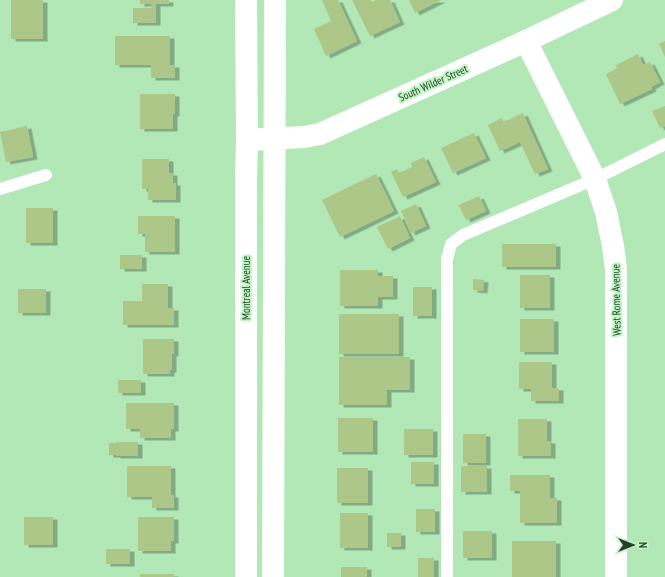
<svg xmlns="http://www.w3.org/2000/svg" width="665" height="577" font-family="'PT Sans Narrow',sans-serif">
<defs>
<filter id="shadow"><feDropShadow dx="4.5" dy="2.5" stdDeviation="0" flood-color="#0004"/></filter>
</defs>
<rect width="100%" height="100%" fill="#b1e8b6"/>
<g fill="#adc789" filter="url(#shadow)">
<rect x="11" y="0" width="32" height="39"/>
<path d="M140,0H169V4H156V23H133V8H151V4H140Z"/>
<path d="M322,0H338L357,41L326,56L314,29L331,21Z"/>
<path d="M352,0H371L372,2L376,0H390L400,22L370,36Z"/>
<path d="M409,0H441L415,13Z"/>
<path d="M115,36H170V65H175V78H151V65H115Z"/>
<path d="M665,41V57L659,44Z"/>
<path d="M638,54L643,65L650,62L660,82L651,87L652,89L620,104L606,74L617,68L616,65Z"/>
<path d="M140,94H175V114H173V129H140Z"/>
<path d="M665,106V126L660,128L652,111Z"/>
<path d="M523,113L548,169L535,174L520,142L500,151L488,125L502,118L504,122Z"/>
<path d="M27,126L33,157L6,162L0,132Z"/>
<path d="M474,133L486,158L453,173L441,148Z"/>
<path d="M424,157L436,182L403,197L391,172L397,169L399,173L412,167L411,163Z"/>
<path d="M142,159H169V173H173V183H176V200H148V189H142Z"/>
<path d="M376,174L394,211L340,237L322,200Z"/>
<path d="M479,196L486,211L466,220L459,205Z"/>
<path d="M416,204L426,226L411,233L401,211Z"/>
<rect x="26" y="208" width="27" height="35"/>
<path d="M138,216H175V252H145V234H138Z"/>
<path d="M400,216L410,238L388,249L377,227Z"/>
<rect x="502" y="244" width="54" height="23"/>
<rect x="120" y="255" width="22" height="14"/>
<path d="M340,270H378V276H393V297H378V306H340Z"/>
<rect x="520" y="275" width="30" height="33"/>
<path d="M473,279L484,280L483,291L473,290Z"/>
<path d="M142,284H168V308H174V325H123V301H142Z"/>
<rect x="413" y="287" width="19" height="29"/>
<rect x="18" y="289" width="28" height="24"/>
<rect x="339" y="314" width="60" height="40"/>
<rect x="520" y="319" width="34" height="33"/>
<path d="M143,339H174V354H172V370H170V374H143Z"/>
<path d="M339,357H410V390H387V405H339Z"/>
<path d="M519,362H552V388H559V401H531V389H519Z"/>
<rect x="118" y="380" width="23" height="13"/>
<path d="M126,403H174V429H171V438H140V429H126Z"/>
<rect x="338" y="418" width="35" height="34"/>
<path d="M518,419H547V441H551V456H518Z"/>
<rect x="404" y="429" width="29" height="26"/>
<rect x="463" y="434" width="23" height="29"/>
<path d="M116,442H138V456H116V455H109V443H116Z"/>
<rect x="411" y="462" width="23" height="22"/>
<path d="M127,466H171V495H174V508H152V497H127Z"/>
<rect x="461" y="466" width="26" height="26"/>
<rect x="337" y="468" width="31" height="35"/>
<path d="M510,475H550V498H557V523H520V491H510Z"/>
<rect x="416" y="509" width="19" height="23"/>
<rect x="340" y="513" width="28" height="35"/>
<rect x="24" y="517" width="29" height="28"/>
<path d="M138,517H174V541H171V551H138Z"/>
<rect x="463" y="531" width="29" height="27"/>
<rect x="387" y="533" width="14" height="14"/>
<rect x="512" y="541" width="44" height="36"/>
<rect x="106" y="549" width="24" height="15"/>
<rect x="418" y="558" width="16" height="19"/>
<rect x="341" y="567" width="26" height="10"/>
<rect x="140" y="574" width="34" height="3"/>
</g>
<g fill="none" stroke-linecap="round" stroke-linejoin="round">
<g stroke="#fff" stroke-width="12">
<path d="M0,189L46,175"/>
<path d="M447,577V259L451,244L463,235L595,179L665,144"/>
</g>
<g stroke="#fff" stroke-width="22">
<path d="M526,41L595,179L606,212L613,246L616,269V577"/>
<path d="M247,140L304,137L320,134L526,41L612,0"/>
</g>
<g stroke="#fff" stroke-width="22">
<path d="M246,0L247,140L246,179V577"/>
<path d="M273,577L275,0"/>
</g>
</g>
<g text-anchor="middle" dominant-baseline="central" stroke-width="4" stroke-linejoin="round" paint-order="stroke">
<g font-size="11" fill="#293f2b" stroke="#bef5c3">
<text transform="translate(433 83) rotate(-24)">South Wilder Street</text>
<text transform="translate(246 288) rotate(-90)">Montreal Avenue</text>
<text transform="translate(616 300) rotate(-91)">West Rome Avenue</text>
</g>
</g>
<g transform="translate(633 545) rotate(90)" stroke="#bef5c3" stroke-width="3" paint-order="stroke">
<path d="M0-3L7 15L0 10L-7 15Z" fill="#293f2b"/>
<text y="-6" font-size="11" font-weight="bold" text-anchor="middle" fill="#293f2b">N</text>
</g>
</svg>
